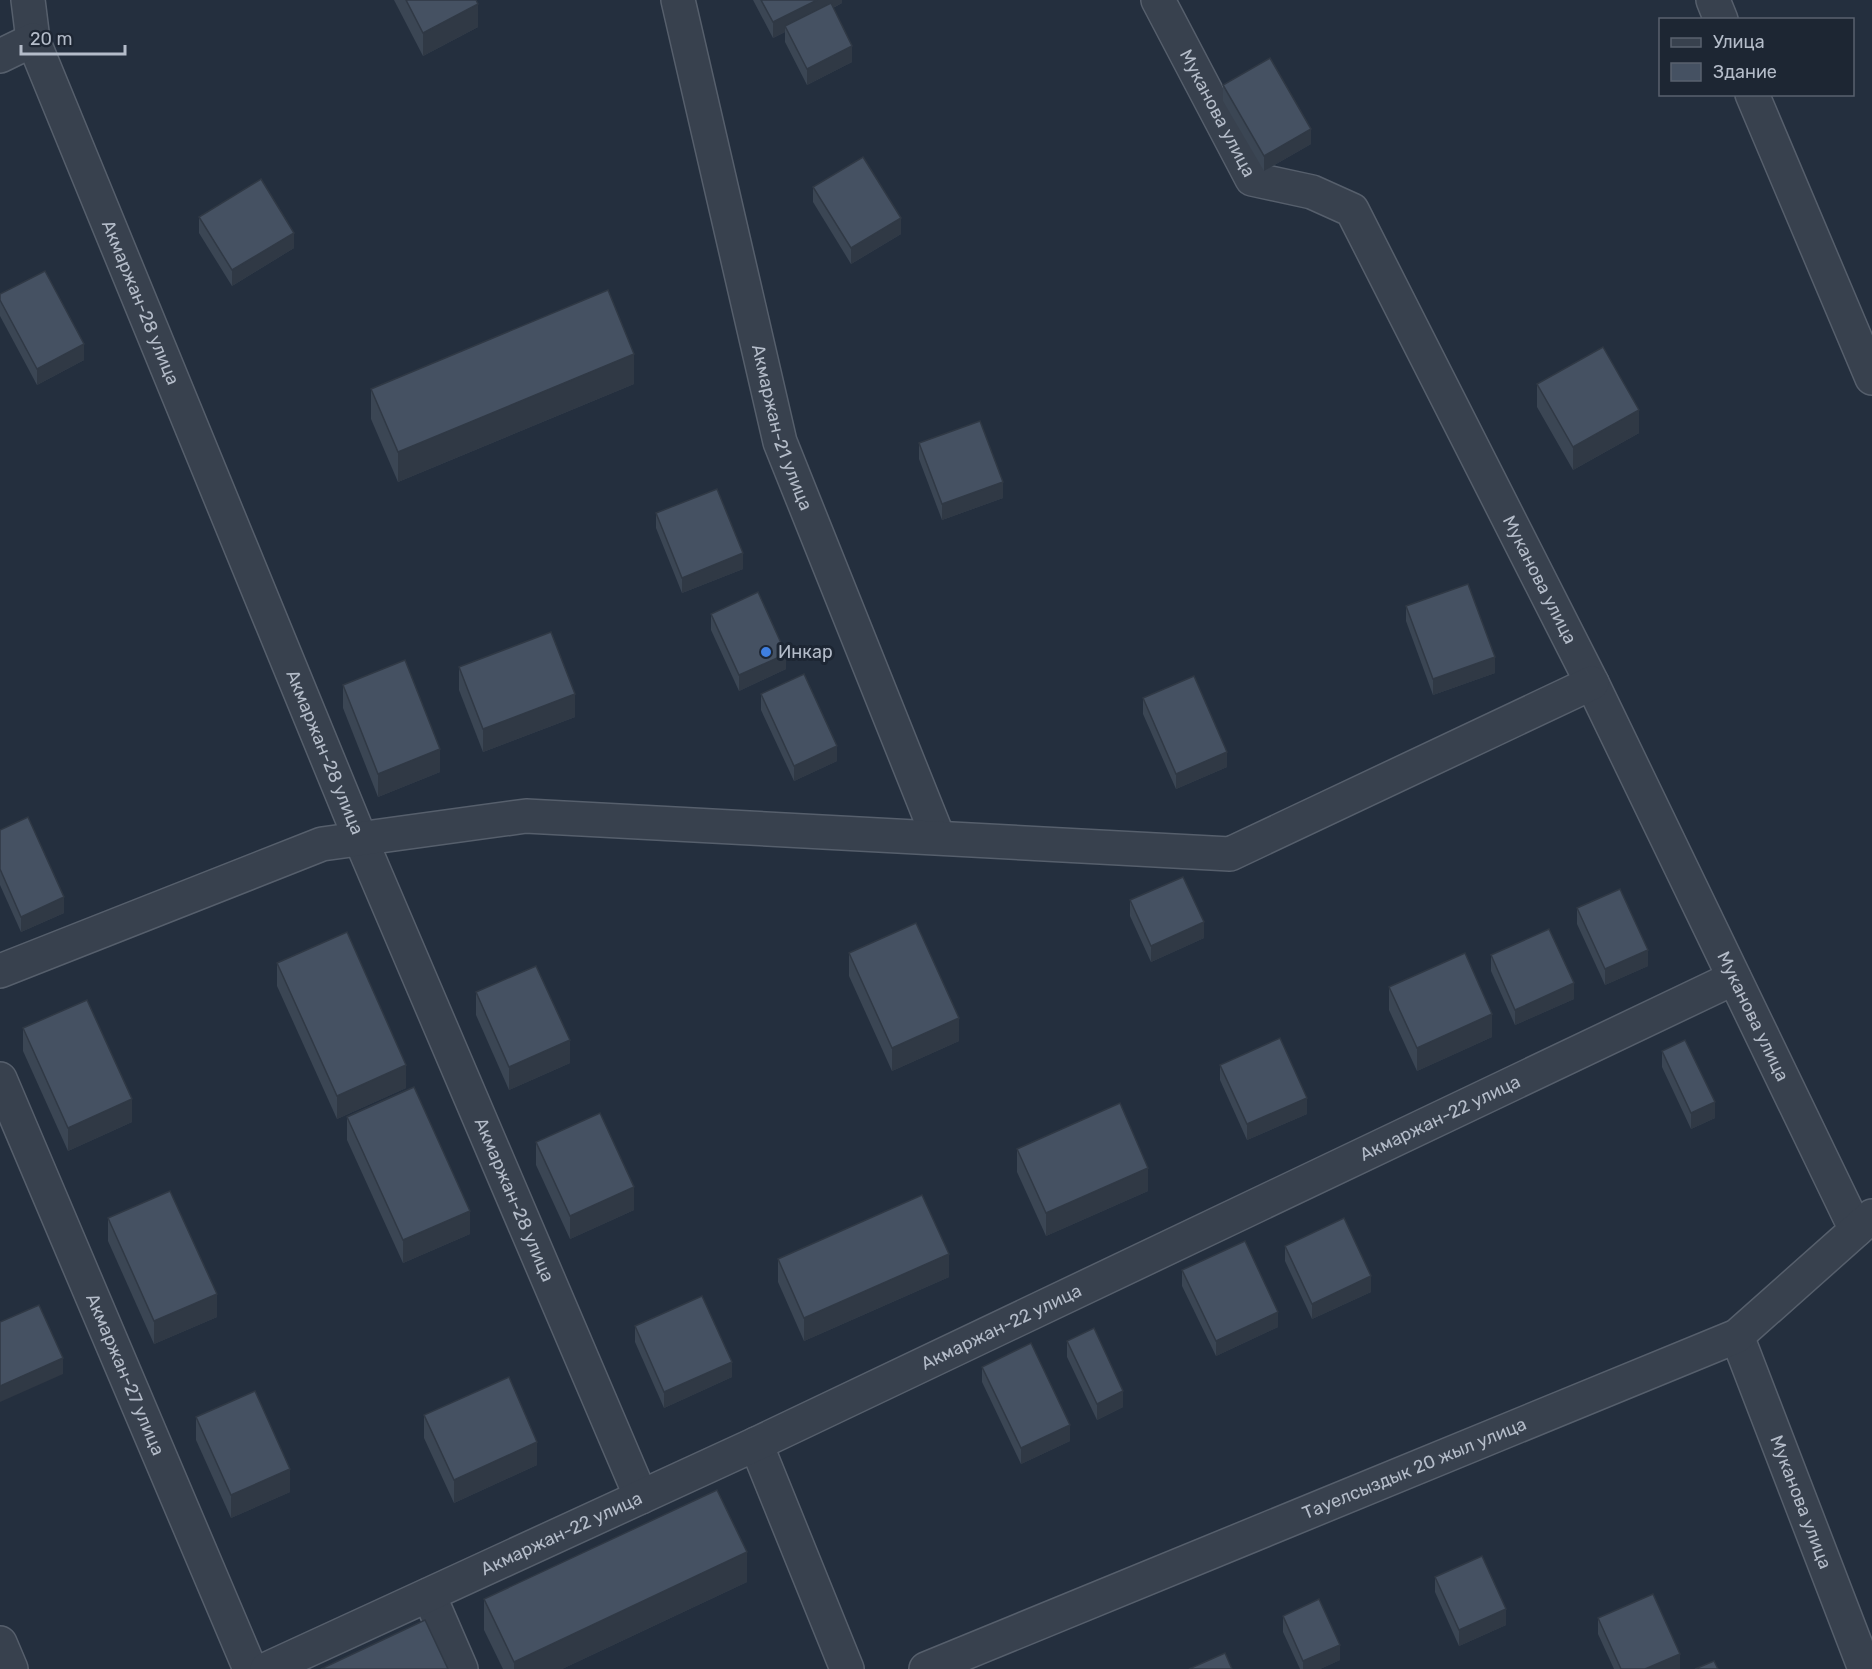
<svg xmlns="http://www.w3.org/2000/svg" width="1872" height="1669" font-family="Rubik,sans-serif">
<rect width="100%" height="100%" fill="#242f3e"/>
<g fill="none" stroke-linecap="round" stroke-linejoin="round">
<defs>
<g id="minor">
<path id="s1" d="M28,0L33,40L360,838L641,1497"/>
<path id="s2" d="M678,0L780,442L938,837"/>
<path id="s3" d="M1158,0L1252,179L1312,192L1352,210L1592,683L1856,1230"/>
<path d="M1713,0L1721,20"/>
<path d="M0,56L33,40"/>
<path d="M1752,94L1872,378"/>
<path d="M0,971L322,844L526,816L1230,854L1592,683"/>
<path id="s4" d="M0,1079L250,1669"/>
<path id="s5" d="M1737,1336L1865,1669"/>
<path d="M756,1444L847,1669"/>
<path d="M429,1595L461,1669"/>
<path d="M0,1643L11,1669"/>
<path id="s6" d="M267,1669L756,1444L1734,978"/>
<path id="s7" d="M926,1669L1737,1336L1872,1216"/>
</g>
</defs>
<use href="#minor" stroke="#565f6c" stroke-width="36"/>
<use href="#minor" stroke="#38414e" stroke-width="33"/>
</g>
<g fill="#3b4654">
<path d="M394,0H476L478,27L423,56Z"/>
<path d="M753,0H842V3L833,8L852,62L807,85L785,42V32L773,38Z"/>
<path d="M1223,85L1311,144L1264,171L1223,101Z"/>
<path d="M813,187L901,234L851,264L813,202Z"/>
<path d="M199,217L294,248L232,286L199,233Z"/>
<path d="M0,294L84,360L37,385L0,316Z"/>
<path d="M634,384L398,482L371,419V389Z"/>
<path d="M1537,384L1639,433L1573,470L1537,407Z"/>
<path d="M919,443L1003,498L942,520L919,459Z"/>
<path d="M656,513L743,569L682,593L656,528Z"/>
<path d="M1406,606L1495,673L1433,695L1406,621Z"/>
<path d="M711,614L786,669L739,691L711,630Z"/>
<path d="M459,667L575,717L483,752L459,690Z"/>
<path d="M343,685L440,772L378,797L343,708Z"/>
<path d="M761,694L837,761L794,781L761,710Z"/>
<path d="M1143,698L1227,767L1176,789L1143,714Z"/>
<path d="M0,830L64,913L21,932L0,885Z"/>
<path d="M1130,900L1204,938L1151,962L1130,916Z"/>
<path d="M1577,908L1648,966L1605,985L1577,924Z"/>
<path d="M849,953L959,1041L892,1071L849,976Z"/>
<path d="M1491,955L1574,999L1515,1025L1491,971Z"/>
<path d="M277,963L406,1088L337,1119L277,986Z"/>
<path d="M1389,987L1492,1037L1417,1071L1389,1010Z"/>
<path d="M476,992L570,1063L509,1090L476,1015Z"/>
<path d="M23,1028L132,1122L68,1151L23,1051Z"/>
<path d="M1662,1051L1715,1118L1691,1129L1662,1067Z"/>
<path d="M1220,1065L1307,1114L1247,1140L1220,1080Z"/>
<path d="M347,1117L470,1234L403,1263L347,1140Z"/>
<path d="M536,1142L634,1210L570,1239L536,1165Z"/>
<path d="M1017,1149L1148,1191L1046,1236L1017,1172Z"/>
<path d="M108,1218L217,1317L154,1344L108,1241Z"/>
<path d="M1285,1246L1371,1292L1312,1319L1285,1261Z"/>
<path d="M778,1259L949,1277L804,1341L778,1282Z"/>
<path d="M1182,1270L1278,1327L1216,1356L1182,1286Z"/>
<path d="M635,1326L732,1377L664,1408L635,1342Z"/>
<path d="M1067,1341L1123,1407L1097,1420L1067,1357Z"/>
<path d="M982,1367L1070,1441L1021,1464L982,1382Z"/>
<path d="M424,1415L537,1465L454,1503L424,1438Z"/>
<path d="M196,1417L290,1492L231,1518L196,1440Z"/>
<path d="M1435,1577L1506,1625L1459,1646L1435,1592Z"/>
<path d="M747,1582L562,1669H503L484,1630V1599Z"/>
<path d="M1283,1616L1340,1660L1320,1669H1300L1283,1632Z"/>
<path d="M1598,1618L1680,1669H1614L1598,1634Z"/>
</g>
<g fill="#303945">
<path d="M817,0H842V3L787,31L785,26V32L773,38V22Z"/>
<path d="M478,4V27L423,56V33Z"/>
<path d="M852,46V62L807,85V69Z"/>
<path d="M1311,129V144L1264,171V156Z"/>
<path d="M901,218V234L851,264V248Z"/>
<path d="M294,233V248L232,286V270Z"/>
<path d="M84,344V360L37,385V369Z"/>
<path d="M634,354V384L398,482V452Z"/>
<path d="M1639,410V433L1573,470V447Z"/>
<path d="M1003,482V498L942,520V504Z"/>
<path d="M743,553V569L682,593V578Z"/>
<path d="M786,654V669L739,691V675Z"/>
<path d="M1495,657V673L1433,695V679Z"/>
<path d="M575,694V717L483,752V729Z"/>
<path d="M837,746V761L794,781V766Z"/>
<path d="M440,749V772L378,797V774Z"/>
<path d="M1227,752V767L1176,789V774Z"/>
<path d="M64,897V913L21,932V917Z"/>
<path d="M1204,922V938L1151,962V946Z"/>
<path d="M1648,950V966L1605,985V969Z"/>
<path d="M1574,983V999L1515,1025V1010Z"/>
<path d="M1492,1014V1037L1417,1071V1048Z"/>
<path d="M959,1018V1041L892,1071V1048Z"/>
<path d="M570,1040V1063L509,1090V1067Z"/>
<path d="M406,1065V1088L337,1119V1096Z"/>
<path d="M1307,1098V1114L1247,1140V1124Z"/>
<path d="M132,1099V1122L68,1151V1128Z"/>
<path d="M1715,1102V1118L1691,1129V1113Z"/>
<path d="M1148,1168V1191L1046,1236V1213Z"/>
<path d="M634,1187V1210L570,1239V1216Z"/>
<path d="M470,1211V1234L403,1263V1240Z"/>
<path d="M949,1254V1277L804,1341V1318Z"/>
<path d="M1371,1276V1292L1312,1319V1304Z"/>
<path d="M217,1294V1317L154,1344V1321Z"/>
<path d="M1278,1312V1327L1216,1356V1341Z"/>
<path d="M63,1358V1374L0,1402V1386Z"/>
<path d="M732,1362V1377L664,1408V1392Z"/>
<path d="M1123,1391V1407L1097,1420V1404Z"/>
<path d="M1070,1425V1441L1021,1464V1448Z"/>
<path d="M537,1442V1465L454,1503V1480Z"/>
<path d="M290,1469V1492L231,1518V1495Z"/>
<path d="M747,1552V1582L562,1669H514V1662Z"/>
<path d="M1506,1609V1625L1459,1646V1630Z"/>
<path d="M1340,1645V1660L1320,1669H1303V1661Z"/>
<path d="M1680,1654V1669H1645Z"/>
</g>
<g fill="#455162" stroke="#303945" stroke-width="1.5">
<path d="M406,0H476L478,4L423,33Z"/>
<path d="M761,0H817L773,22Z"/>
<path d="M831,3L852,46L807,69L785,26Z"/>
<path d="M1270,58L1311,129L1264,156L1223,85Z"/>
<path d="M863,157L901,218L851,248L813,187Z"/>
<path d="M261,179L294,233L232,270L199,217Z"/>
<path d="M45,271L84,344L37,369L0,300V294Z"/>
<path d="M608,290L634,354L398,452L371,389Z"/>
<path d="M1603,347L1639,410L1573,447L1537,384Z"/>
<path d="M980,421L1003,482L942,504L919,443Z"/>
<path d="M717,489L743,553L682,578L656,513Z"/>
<path d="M1468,584L1495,657L1433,679L1406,606Z"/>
<path d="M758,592L786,654L739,675L711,614Z"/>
<path d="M551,632L575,694L483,729L459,667Z"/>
<path d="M405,660L440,749L378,774L343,685Z"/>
<path d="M804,674L837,746L794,766L761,694Z"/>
<path d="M1194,676L1227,752L1176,774L1143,698Z"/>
<path d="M28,817L64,897L21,917L0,869V830Z"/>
<path d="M1183,877L1204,922L1151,946L1130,900Z"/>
<path d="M1620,889L1648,950L1605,969L1577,908Z"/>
<path d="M916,923L959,1018L892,1048L849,953Z"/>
<path d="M1549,929L1574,983L1515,1010L1491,955Z"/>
<path d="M347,932L406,1065L337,1096L277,963Z"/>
<path d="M1465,953L1492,1014L1417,1048L1389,987Z"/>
<path d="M536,966L570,1040L509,1067L476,992Z"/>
<path d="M87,1000L132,1099L68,1128L23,1028Z"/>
<path d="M1280,1038L1307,1098L1247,1124L1220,1065Z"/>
<path d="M1685,1040L1715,1102L1691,1113L1662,1051Z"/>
<path d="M414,1087L470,1211L403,1240L347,1117Z"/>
<path d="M1120,1103L1148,1168L1046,1213L1017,1149Z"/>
<path d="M600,1113L634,1187L570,1216L536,1142Z"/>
<path d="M170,1191L217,1294L154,1321L108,1218Z"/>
<path d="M922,1195L949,1254L804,1318L778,1259Z"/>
<path d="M1344,1218L1371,1276L1312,1304L1285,1246Z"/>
<path d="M1245,1241L1278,1312L1216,1341L1182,1270Z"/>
<path d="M702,1296L732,1362L664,1392L635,1326Z"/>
<path d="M39,1305L63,1358L0,1386V1322Z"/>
<path d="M1094,1328L1123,1391L1097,1404L1067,1341Z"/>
<path d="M1031,1343L1070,1425L1021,1448L982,1367Z"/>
<path d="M509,1377L537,1442L454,1480L424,1415Z"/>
<path d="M255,1391L290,1469L231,1495L196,1417Z"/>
<path d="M717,1490L747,1552L514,1662L484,1599Z"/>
<path d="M1482,1556L1506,1609L1459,1630L1435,1577Z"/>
<path d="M1653,1594L1680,1654L1645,1669H1621L1598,1618Z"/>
<path d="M1319,1599L1340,1645L1303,1661L1283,1616Z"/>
<path d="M425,1620L448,1669H321Z"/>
<path d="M1225,1653L1232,1669H1189Z"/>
<path d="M1714,1661L1718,1669H1695Z"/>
</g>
<circle fill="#3f7fe0" stroke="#1d2633" stroke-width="2" cx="766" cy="652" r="6"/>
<g text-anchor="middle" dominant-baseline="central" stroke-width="6" stroke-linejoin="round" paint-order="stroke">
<g font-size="18" fill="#b4bcc9" stroke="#1d2633">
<text stroke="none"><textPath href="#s3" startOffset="128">Муканова улица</textPath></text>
<text stroke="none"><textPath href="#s1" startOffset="324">Акмаржан-28 улица</textPath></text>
<text stroke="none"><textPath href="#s2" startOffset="440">Акмаржан-21 улица</textPath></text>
<text stroke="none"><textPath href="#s3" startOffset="722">Муканова улица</textPath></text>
<text stroke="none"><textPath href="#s1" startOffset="810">Акмаржан-28 улица</textPath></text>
<text stroke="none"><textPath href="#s3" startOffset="1208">Муканова улица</textPath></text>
<text stroke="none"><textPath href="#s6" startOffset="1296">Акмаржан-22 улица</textPath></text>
<text stroke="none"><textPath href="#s1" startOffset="1296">Акмаржан-28 улица</textPath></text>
<text stroke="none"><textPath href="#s6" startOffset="810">Акмаржан-22 улица</textPath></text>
<text stroke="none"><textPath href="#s4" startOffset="321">Акмаржан-27 улица</textPath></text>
<text stroke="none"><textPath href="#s7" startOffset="528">Тауелсыздык 20 жыл улица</textPath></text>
<text stroke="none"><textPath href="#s5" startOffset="178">Муканова улица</textPath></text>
<text stroke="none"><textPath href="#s6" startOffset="324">Акмаржан-22 улица</textPath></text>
</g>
<g font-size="18" fill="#b4bcc9" stroke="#1d2633" text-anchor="start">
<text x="778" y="652">Инкар</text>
</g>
</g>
<rect x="1659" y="18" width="195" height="78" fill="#1d2633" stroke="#59626f" stroke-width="1.5"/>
<rect x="1671" y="38" width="30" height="9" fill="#38414e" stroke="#59626f" stroke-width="1.5"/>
<text x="1713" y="48" font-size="18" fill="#b4bcc9">Улица</text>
<rect x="1671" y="63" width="30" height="18" fill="#455162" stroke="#59626f" stroke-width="1.5"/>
<text x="1713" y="78" font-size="18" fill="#b4bcc9">Здание</text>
<path d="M21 45v9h104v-9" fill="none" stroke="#b4bcc9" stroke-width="3"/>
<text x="30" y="45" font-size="18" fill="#b4bcc9" stroke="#1d2633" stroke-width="4.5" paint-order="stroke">20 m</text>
</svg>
